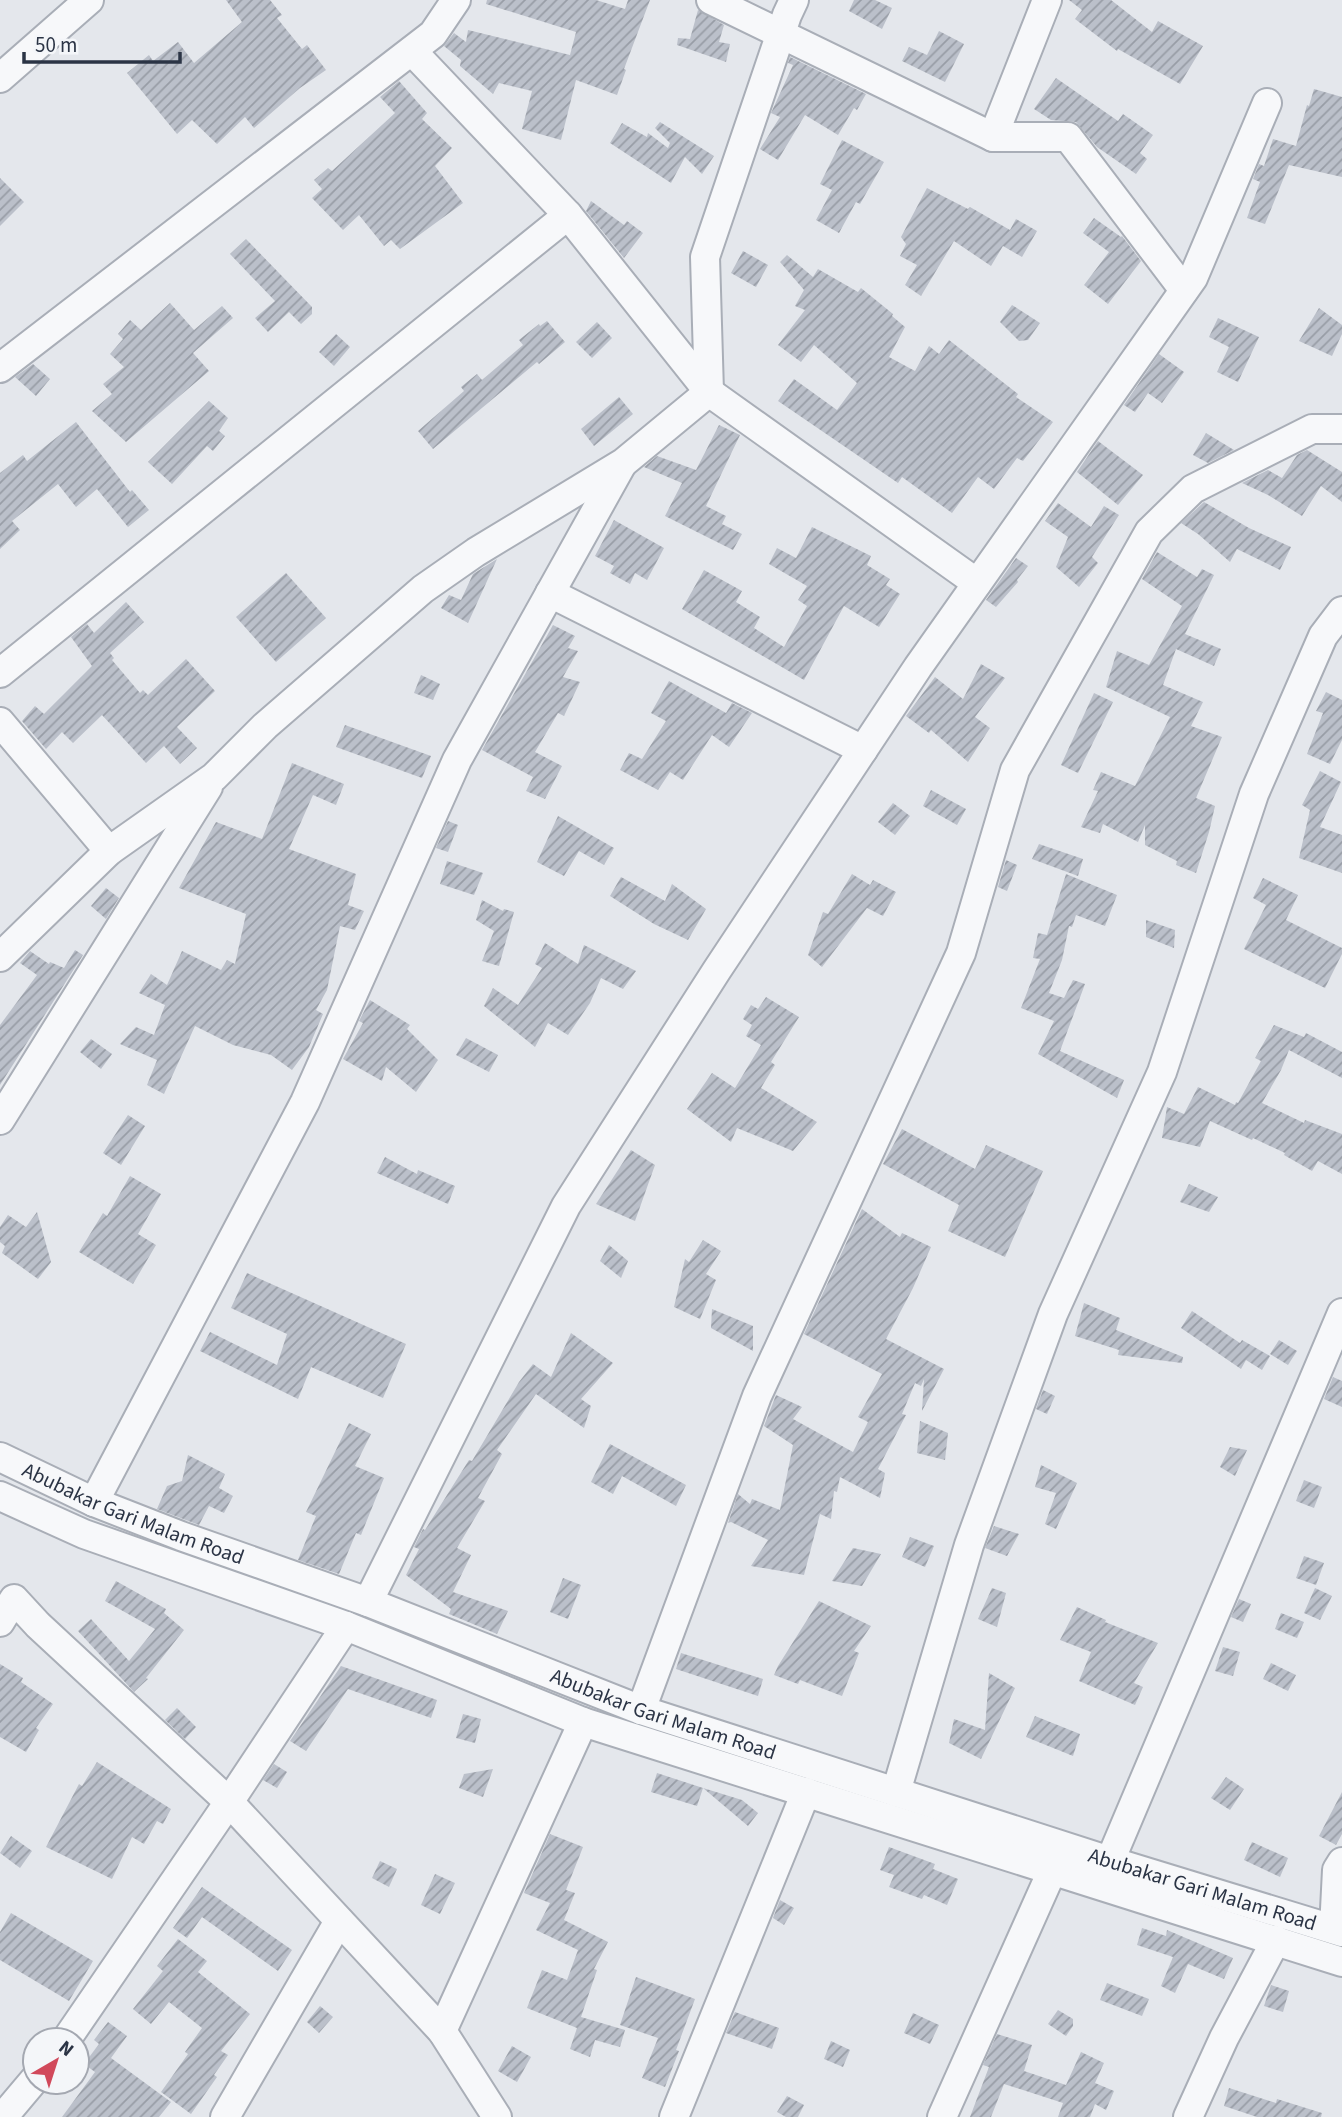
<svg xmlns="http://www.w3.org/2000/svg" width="1342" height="2117" font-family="'Source Sans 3',sans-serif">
<defs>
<pattern id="building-hatch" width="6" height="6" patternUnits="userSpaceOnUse" patternTransform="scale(1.75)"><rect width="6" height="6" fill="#bbc0ca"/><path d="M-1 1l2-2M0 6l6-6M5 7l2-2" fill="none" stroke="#989da6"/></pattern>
</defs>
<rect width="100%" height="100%" fill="#e4e7ec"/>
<g fill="url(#building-hatch)">
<path d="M226,0H270L282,15L277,18L302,49L307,45L326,70L300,88L254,128L245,117L217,144L192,120L177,134L127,73L149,55L153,61L178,42L194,63L242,22Z"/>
<path d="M487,0H596L625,9L628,0H650L624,69L626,70L617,95L576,80L561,140L522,129L532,91L499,83L493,94L460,66L461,60L444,46L454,33L466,42L468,30L570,55L576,32L486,4Z"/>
<path d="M854,0H875L892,8L882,29L849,11Z"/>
<path d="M1069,0H1111L1152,32L1158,21L1203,46L1180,84L1118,49L1117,51L1075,19L1082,10Z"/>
<path d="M698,10L724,25L719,42L730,44L726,62L677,45L678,38L690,39Z"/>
<path d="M939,31L964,44L945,82L902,61L909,47L927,55Z"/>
<path d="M790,57L866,94L857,110L854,108L838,135L805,115L778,160L760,149L780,117L771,113L793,65L788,63Z"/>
<path d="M1056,78L1118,121L1123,114L1153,135L1140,153L1147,159L1136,174L1097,147L1076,122L1051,120L1034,109Z"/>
<path d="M399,81L427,113L422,119L452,148L435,166L463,203L400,249L391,240L384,246L359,215L343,230L312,198L322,189L314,180L328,168L332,171L395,113L380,97Z"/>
<path d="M1314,89L1342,97V177L1289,165L1265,224L1247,218L1260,182L1253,179L1259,164L1264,166L1273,139L1296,146L1307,105L1309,106Z"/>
<path d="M660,122L714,156L702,174L685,157L671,183L610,143L622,123L647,137L648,133L668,148L670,143L655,128Z"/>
<path d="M842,140L884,162L860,204L856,202L839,233L816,220L832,190L820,184Z"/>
<path d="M0,178L24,202L0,226Z"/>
<path d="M927,188L968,209L970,207L1010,230L1016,219L1037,231L1022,257L1003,246L991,266L954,241L921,296L905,285L917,265L900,256L906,244L901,237Z"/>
<path d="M591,201L624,225L627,221L643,233L624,258L586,211Z"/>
<path d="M1094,218L1121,237L1122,236L1141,261L1108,304L1084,285L1109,252L1083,233Z"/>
<path d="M246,239L312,307V314L301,324L289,312L268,332L255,318L275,301L230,254Z"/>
<path d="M743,251L768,265L756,287L731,273Z"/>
<path d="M787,255L813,277L818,269L858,292L861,288L893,314L892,316L905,327L889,357L915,371L929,346L939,354L949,340L1018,394L1016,397L1053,422L1023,461L1017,458L994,489L978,477L952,513L902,477L898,483L778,401L794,379L837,410L857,383L814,345L801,362L778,345L805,310L795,306L804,290L780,262Z"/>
<path d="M170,303L194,330L222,306L233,318L193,353L209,371L126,442L92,411L112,394L103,384L124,367L110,354L123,339L118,334L130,320L141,330Z"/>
<path d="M1012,305L1040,323L1028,340L1019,341L1000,322Z"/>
<path d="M1319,308L1342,325V334L1332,356L1299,341Z"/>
<path d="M1218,318L1259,337L1238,382L1217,372L1229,347L1209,337Z"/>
<path d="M547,321L565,342L539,364L537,362L433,449L418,431L464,391L461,387L477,374L482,380L523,345L519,340L539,324L540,326Z"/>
<path d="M597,322L612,338L592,358L576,342Z"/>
<path d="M336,334L350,347L334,366L319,352Z"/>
<path d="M1159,354L1184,372L1162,403L1148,393L1135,412L1124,405Z"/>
<path d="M33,364L50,379L36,396L15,377Z"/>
<path d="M619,397L633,414L594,446L581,429Z"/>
<path d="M209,401L228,418L219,431L225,436L213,451L207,446L172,484L148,462Z"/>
<path d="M76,422L130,492L132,490L149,510L128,527L97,489L76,507L58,484L12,521L20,530L0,549V473L23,455L27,461Z"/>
<path d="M719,425L740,435L706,506L726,516L722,524L742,534L733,550L665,516L682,483L644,467L657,456L696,470Z"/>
<path d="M1206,433L1234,450L1208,463L1193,455Z"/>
<path d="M1098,441L1143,475L1118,505L1077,472Z"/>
<path d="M1307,450L1342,472V502L1321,486L1302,516L1268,495L1242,483L1268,470L1282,478L1297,455Z"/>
<path d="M1204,502L1249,528L1291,547L1280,570L1237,549L1230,562L1198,534L1181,523Z"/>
<path d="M1058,503L1091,527L1104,506L1119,515L1092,557L1098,563L1079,587L1056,567L1068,537L1045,521Z"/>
<path d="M614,520L664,548L647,580L635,573L630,584L610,573L614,566L595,556Z"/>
<path d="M812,527L871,556L867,565L890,579L886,585L900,594L879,627L844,606L804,680L682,609L704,570L742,591L736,602L760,617L754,628L784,647L807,606L798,600L807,586L769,564L777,548L796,558Z"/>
<path d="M1157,552L1197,577L1202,569L1214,575L1185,634L1221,649L1214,666L1176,649L1163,685L1203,702L1191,726L1222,737L1196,798L1215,806L1209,832L1196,873L1176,865L1177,861L1145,845V825L1138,842L1103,824L1100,833L1081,827L1098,791L1093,790L1101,772L1135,786L1170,717L1106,687L1117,651L1149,665L1182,606L1142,579Z"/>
<path d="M1016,558L1028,566L1017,580L1018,582L996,607L986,600Z"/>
<path d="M497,559L468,623L441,608L449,595L461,600L473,574Z"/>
<path d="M286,573L326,618L276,662L236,617Z"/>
<path d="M126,602L144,622L110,653L114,658L112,660L140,693L143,690L148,695L186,659L215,691L177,727L197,748L180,764L164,746L146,763L102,715L73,743L62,732L46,749L22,721L35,706L44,714L92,666L71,637L87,624L94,633Z"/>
<path d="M553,625L575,636L568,648L578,651L563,677L580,682L564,716L558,713L535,752L562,766L545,799L526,791L533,777L482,750Z"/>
<path d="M981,664L1005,678L975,717L990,728L968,762L931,730L929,733L906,716L935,677L963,699Z"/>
<path d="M421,675L440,684L433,700L414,693Z"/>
<path d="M669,681L726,713L732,703L752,713L729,747L712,735L683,780L670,772L658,790L620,770L629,753L642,759L666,721L651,713Z"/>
<path d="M1326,692L1342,700V740L1330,764L1307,754L1323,713L1316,711Z"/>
<path d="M1094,693L1113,702L1078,773L1061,765Z"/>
<path d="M345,725L431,756L422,778L336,747Z"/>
<path d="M292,763L344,784L336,805L313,795L289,849L356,874L348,905L364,911L355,930L340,926L327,990L316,1010L323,1014L309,1047L292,1070L271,1055L233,1045L195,1026L164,1094L147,1085L157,1060L120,1044L136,1027L154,1035L165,1005L139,993L151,974L167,985L182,951L221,970L227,960L235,964L246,914L179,888L216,822L262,839Z"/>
<path d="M1320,771L1341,782L1320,827L1342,835V873L1299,858L1310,810L1302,805Z"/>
<path d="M931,790L966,809L957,825L923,806Z"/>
<path d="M893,803L910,816L895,835L878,822Z"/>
<path d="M558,816L614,848L604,865L579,851L564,876L537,862Z"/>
<path d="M448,821L458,825L448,852L436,848Z"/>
<path d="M1039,844L1083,859L1078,876L1032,859Z"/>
<path d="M1006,860L1017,865L1007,891L998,887Z"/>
<path d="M447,861L483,873L474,895L440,884Z"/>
<path d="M852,874L870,885L873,880L896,892L883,916L867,908L822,967L808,955L823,912L828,914Z"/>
<path d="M1066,874L1117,895L1105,926L1076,915L1072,927L1069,926L1062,960L1049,993L1064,998L1073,980L1085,984L1060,1051L1124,1080L1117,1098L1038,1054L1054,1021L1021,1008L1040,959L1033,958L1038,933L1047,935Z"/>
<path d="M621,877L665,901L672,884L706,909L688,940L654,924L610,896Z"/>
<path d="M1263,878L1298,895L1286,920L1342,948V954L1325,988L1244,949L1266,905L1253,898Z"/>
<path d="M106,888L119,898L106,919L91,906Z"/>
<path d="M482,900L503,911L504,909L514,912L499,966L482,961L494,931L476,920Z"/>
<path d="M1146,920L1175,930L1174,948L1146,937Z"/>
<path d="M545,943L578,964L584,945L636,971L623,989L601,978L590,1003L568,1035L548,1023L535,1047L484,1006L493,988L518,1005L542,968L535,964Z"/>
<path d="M75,950L83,955L0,1085V1025L37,975L20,963L30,951L49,964L50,962L64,968Z"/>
<path d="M766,997L799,1017L771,1062L775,1065L761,1088L817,1122L793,1151L737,1128L731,1142L687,1109L712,1073L735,1088L761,1045L746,1036L752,1025L743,1019L751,1005L758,1009Z"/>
<path d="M370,1000L410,1025L407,1029L438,1060L416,1092L386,1067L382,1081L343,1059L363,1023L359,1021Z"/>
<path d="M1274,1025L1304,1037L1306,1033L1342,1052V1078L1289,1050L1281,1070L1262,1103L1304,1123L1305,1120L1342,1134V1174L1318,1161L1312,1171L1284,1155L1285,1153L1253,1138L1252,1140L1210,1121L1200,1147L1162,1138L1167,1107L1184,1114L1198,1087L1235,1105L1236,1102L1238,1103L1261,1061L1255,1058Z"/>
<path d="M466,1038L498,1055L489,1072L456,1055Z"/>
<path d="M91,1039L112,1054L101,1069L80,1052Z"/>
<path d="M128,1115L145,1126L121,1165L103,1153Z"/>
<path d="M902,1129L975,1169L986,1145L1043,1171L1005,1257L948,1231L959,1205L883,1164Z"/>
<path d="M631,1150L655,1165L635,1221L596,1204Z"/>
<path d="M385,1157L417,1174L418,1170L455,1186L448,1204L377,1173Z"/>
<path d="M130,1176L161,1194L138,1234L156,1245L133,1284L79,1252L103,1213L107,1216Z"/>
<path d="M1189,1184L1218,1197L1209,1212L1180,1202Z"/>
<path d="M862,1209L900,1237L902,1233L931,1247L913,1288L886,1339L944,1369L922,1411L924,1379L921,1386L915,1383L902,1414L906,1415L878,1469L885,1473L880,1498L840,1477L837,1492L834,1491L831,1519L820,1514L804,1575L751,1566L768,1540L731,1522L728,1523L738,1494L750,1504L752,1499L780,1510L793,1445L764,1426L776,1395L802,1407L793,1419L853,1452L868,1422L858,1417L882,1374L804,1334Z"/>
<path d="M37,1212L51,1262L38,1279L2,1253L5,1246L0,1242V1227L8,1215L26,1227Z"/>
<path d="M703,1240L721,1251L706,1274L716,1280L700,1319L674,1307L685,1259L689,1262Z"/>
<path d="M609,1245L628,1261L621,1278L600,1261Z"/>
<path d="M247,1273L406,1344L383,1398L311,1367L298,1399L200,1351L210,1332L277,1365L287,1334L231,1308Z"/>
<path d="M1084,1303L1120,1318L1116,1330L1183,1357L1182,1363L1118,1355L1119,1350L1075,1336Z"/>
<path d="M712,1309L753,1326V1351L711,1328Z"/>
<path d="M1192,1311L1240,1343L1242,1340L1270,1356L1262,1370L1246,1360L1241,1369L1181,1328Z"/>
<path d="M571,1333L613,1363L581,1399L591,1406L584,1428L536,1394L497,1450L502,1454L478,1498L485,1501L457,1548L471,1555L453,1592L508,1611L497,1634L449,1614L451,1609L406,1575L419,1549L414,1547L423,1529L425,1530L469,1460L472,1461L519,1382L533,1364L551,1377Z"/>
<path d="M1279,1340L1297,1351L1288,1365L1270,1354Z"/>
<path d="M1333,1377L1342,1381V1407L1324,1399Z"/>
<path d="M1043,1390L1055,1396L1047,1414L1036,1409Z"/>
<path d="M920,1421L948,1433L945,1460L917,1453Z"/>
<path d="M349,1423L371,1434L355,1466L384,1478L361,1535L356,1533L339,1574L298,1560L316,1516L306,1512Z"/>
<path d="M610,1444L686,1485L676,1506L622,1476L613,1494L591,1482Z"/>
<path d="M1230,1447L1247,1450L1235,1476L1220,1467Z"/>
<path d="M188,1455L225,1474L219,1488L233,1496L224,1513L209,1506L199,1525L157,1509L167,1486L182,1481Z"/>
<path d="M1041,1465L1077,1483L1056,1529L1045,1524L1056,1493L1035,1487Z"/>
<path d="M1304,1480L1322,1487L1314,1508L1296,1501Z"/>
<path d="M994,1526L1019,1534L1007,1556L985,1548Z"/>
<path d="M910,1537L934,1546L925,1567L902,1557Z"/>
<path d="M853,1548L881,1554L862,1586L832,1581Z"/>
<path d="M1304,1556L1324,1563L1316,1585L1296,1578Z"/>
<path d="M563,1578L581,1585L568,1619L550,1612Z"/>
<path d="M116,1581L166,1609L164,1613L184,1630L146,1678L148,1679L134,1692L78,1631L91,1619L129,1661L155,1629L105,1601Z"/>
<path d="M992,1588L1006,1593L997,1627L978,1619Z"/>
<path d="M1315,1588L1332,1596L1320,1620L1304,1613Z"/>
<path d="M1239,1599L1251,1604L1243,1622L1231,1617Z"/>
<path d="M819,1601L871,1626L854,1651L859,1653L842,1696L800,1680L798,1684L774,1675L778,1666Z"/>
<path d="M1077,1607L1106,1620L1105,1622L1158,1643L1134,1683L1143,1687L1135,1705L1079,1681L1091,1652L1060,1640Z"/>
<path d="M1281,1613L1304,1622L1297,1638L1275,1629Z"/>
<path d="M1223,1647L1240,1652L1233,1676L1215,1671Z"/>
<path d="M681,1653L763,1679L758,1696L676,1669Z"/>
<path d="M1271,1663L1296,1675L1288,1691L1263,1679Z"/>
<path d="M0,1664L23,1678L21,1682L53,1704L36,1728L39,1730L26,1752L0,1737Z"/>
<path d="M341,1666L437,1700L431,1718L348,1689L306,1751L290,1741Z"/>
<path d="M989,1673L1015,1688L981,1759L949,1743L954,1719L985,1730Z"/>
<path d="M177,1708L196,1727L185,1739L165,1720Z"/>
<path d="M463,1714L481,1719L475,1743L456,1738Z"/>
<path d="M1035,1716L1080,1734L1073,1756L1026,1737Z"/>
<path d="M97,1762L171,1809L163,1824L157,1821L144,1844L132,1837L112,1879L46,1847L79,1784L82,1786Z"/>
<path d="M274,1764L287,1772L277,1788L263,1780Z"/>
<path d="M493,1769L483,1797L459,1788L464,1774Z"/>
<path d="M657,1773L703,1788L697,1806L651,1792Z"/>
<path d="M1226,1777L1244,1789L1230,1810L1211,1798Z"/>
<path d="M703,1788L742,1800L758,1813L748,1826Z"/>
<path d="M1342,1792V1834L1336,1845L1319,1836Z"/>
<path d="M550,1834L583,1847L566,1890L575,1893L564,1920L608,1942L594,1969L597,1970L581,2017L625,2030L620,2047L595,2040L590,2057L570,2049L577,2028L527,2008L542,1970L567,1980L578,1950L536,1930L550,1903L524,1893Z"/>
<path d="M11,1836L32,1851L20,1868L0,1853Z"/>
<path d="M1252,1842L1288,1858L1280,1877L1244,1860Z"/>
<path d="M889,1847L935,1864L933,1869L958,1879L947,1905L924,1895L922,1899L889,1887L894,1875L880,1870Z"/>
<path d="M380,1861L397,1869L389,1887L372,1878Z"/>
<path d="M435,1874L455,1883L440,1914L421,1905Z"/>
<path d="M202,1887L292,1950L278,1971L202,1917L187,1938L173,1928Z"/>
<path d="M780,1900L794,1908L784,1925L773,1918Z"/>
<path d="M11,1913L93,1961L69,2001L0,1960V1932Z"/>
<path d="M1142,1928L1166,1936L1167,1930L1233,1958L1224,1979L1188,1964L1175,1993L1161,1986L1173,1957L1137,1945Z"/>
<path d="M178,1939L207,1961L198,1972L250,2014L221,2051L228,2055L214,2075L217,2077L191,2114L161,2092L188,2054L185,2052L202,2028L169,2002L151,2024L133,2009L163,1971L157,1966Z"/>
<path d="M636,1977L695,1999L676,2050L679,2051L665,2087L642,2078L658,2038L620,2025Z"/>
<path d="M1107,1983L1149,1999L1142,2016L1100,2000Z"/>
<path d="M1271,1985L1289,1991L1283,2012L1264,2006Z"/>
<path d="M320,2006L333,2017L319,2033L307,2022Z"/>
<path d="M1058,2010L1073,2019V2026L1066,2036L1048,2024Z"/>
<path d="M735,2012L779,2028L772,2049L726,2033Z"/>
<path d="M913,2013L939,2025L930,2044L904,2033Z"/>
<path d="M108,2022L127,2036L111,2058L171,2102L159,2117H62L95,2072L84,2064L99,2044L94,2040Z"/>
<path d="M997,2034L1032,2045L1024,2071L1066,2085L1081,2052L1104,2063L1095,2083L1114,2091L1106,2110L1095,2104L1090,2117H1058L1063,2103L1004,2084L991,2117H970L989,2067L983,2065Z"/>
<path d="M831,2041L850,2050L843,2067L824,2059Z"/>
<path d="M512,2046L531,2057L517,2082L498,2071Z"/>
<path d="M1229,2088L1276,2103L1277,2099L1322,2113L1321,2117H1257L1224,2106Z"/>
<path d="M787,2096L804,2105L798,2117H786L777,2112Z"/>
</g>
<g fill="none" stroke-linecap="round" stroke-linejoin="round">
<defs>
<g id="minor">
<path d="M711,0L993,137H1068L1184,290"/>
<path d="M412,51L568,215L709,392L977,583"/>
<path d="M0,78L89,0"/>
<path d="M993,137L1047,0"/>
<path d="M0,368L433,34L456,0"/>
<path d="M550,593L863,750"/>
<path d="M0,673L568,215"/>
<path d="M0,722L109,851"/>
<path d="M0,957L109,851L214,777L265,726L423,589L476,552L623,463L709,392L705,257L787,15L794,0"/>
<path d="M0,1120L208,787"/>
<path id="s1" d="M0,1457L94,1502L181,1536L368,1602L641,1710L1110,1861L1342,1932"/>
<path d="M0,1496L84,1534L346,1626L583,1722L1342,1962"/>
<path d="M94,1502L305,1102L457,760L621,466"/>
<path d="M368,1602L566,1206L717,970L918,667L1193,278L1267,103"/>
<path d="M0,1622L14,1599L38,1625L229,1802L442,2031L497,2117"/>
<path d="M641,1710L757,1396L961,953L1015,770L1149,532L1193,489L1312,429H1342"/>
<path d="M896,1792L969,1545L1053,1314L1162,1072L1254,794L1323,636L1342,611"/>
<path d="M1110,1861L1342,1313"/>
<path d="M1334,1929L1337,1870L1342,1862"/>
<path d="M442,2031L583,1722"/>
<path d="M66,2040L229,1802L346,1626"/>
<path d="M3,2117L35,2079"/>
<path d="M225,2117L339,1921"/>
<path d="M674,2117L806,1792"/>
<path d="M942,2117L1052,1871"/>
<path d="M1188,2117L1224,2038L1276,1940"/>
</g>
</defs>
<use href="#minor" stroke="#a9aeb7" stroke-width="32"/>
<use href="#minor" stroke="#f7f8fa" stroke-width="28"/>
</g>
<g text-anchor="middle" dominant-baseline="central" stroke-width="5" stroke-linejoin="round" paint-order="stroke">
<g font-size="21" fill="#2b3445" stroke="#f4f6f9">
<text stroke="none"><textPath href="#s1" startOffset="145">Abubakar Gari Malam Road</textPath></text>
<text stroke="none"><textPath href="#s1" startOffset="712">Abubakar Gari Malam Road</textPath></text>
<text stroke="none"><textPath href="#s1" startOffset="1279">Abubakar Gari Malam Road</textPath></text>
</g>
</g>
<g transform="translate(56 2061) rotate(39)"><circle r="33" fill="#f4f6f9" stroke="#a4a8b1" stroke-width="2"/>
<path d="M0-5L12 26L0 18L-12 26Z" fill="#d1495b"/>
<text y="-10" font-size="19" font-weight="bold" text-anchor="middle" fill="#2b3445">N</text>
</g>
<path d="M24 52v10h156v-10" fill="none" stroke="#2b3445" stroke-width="3.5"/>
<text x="35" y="52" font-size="21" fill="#2b3445" stroke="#f4f6f9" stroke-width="5" paint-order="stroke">50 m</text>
</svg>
